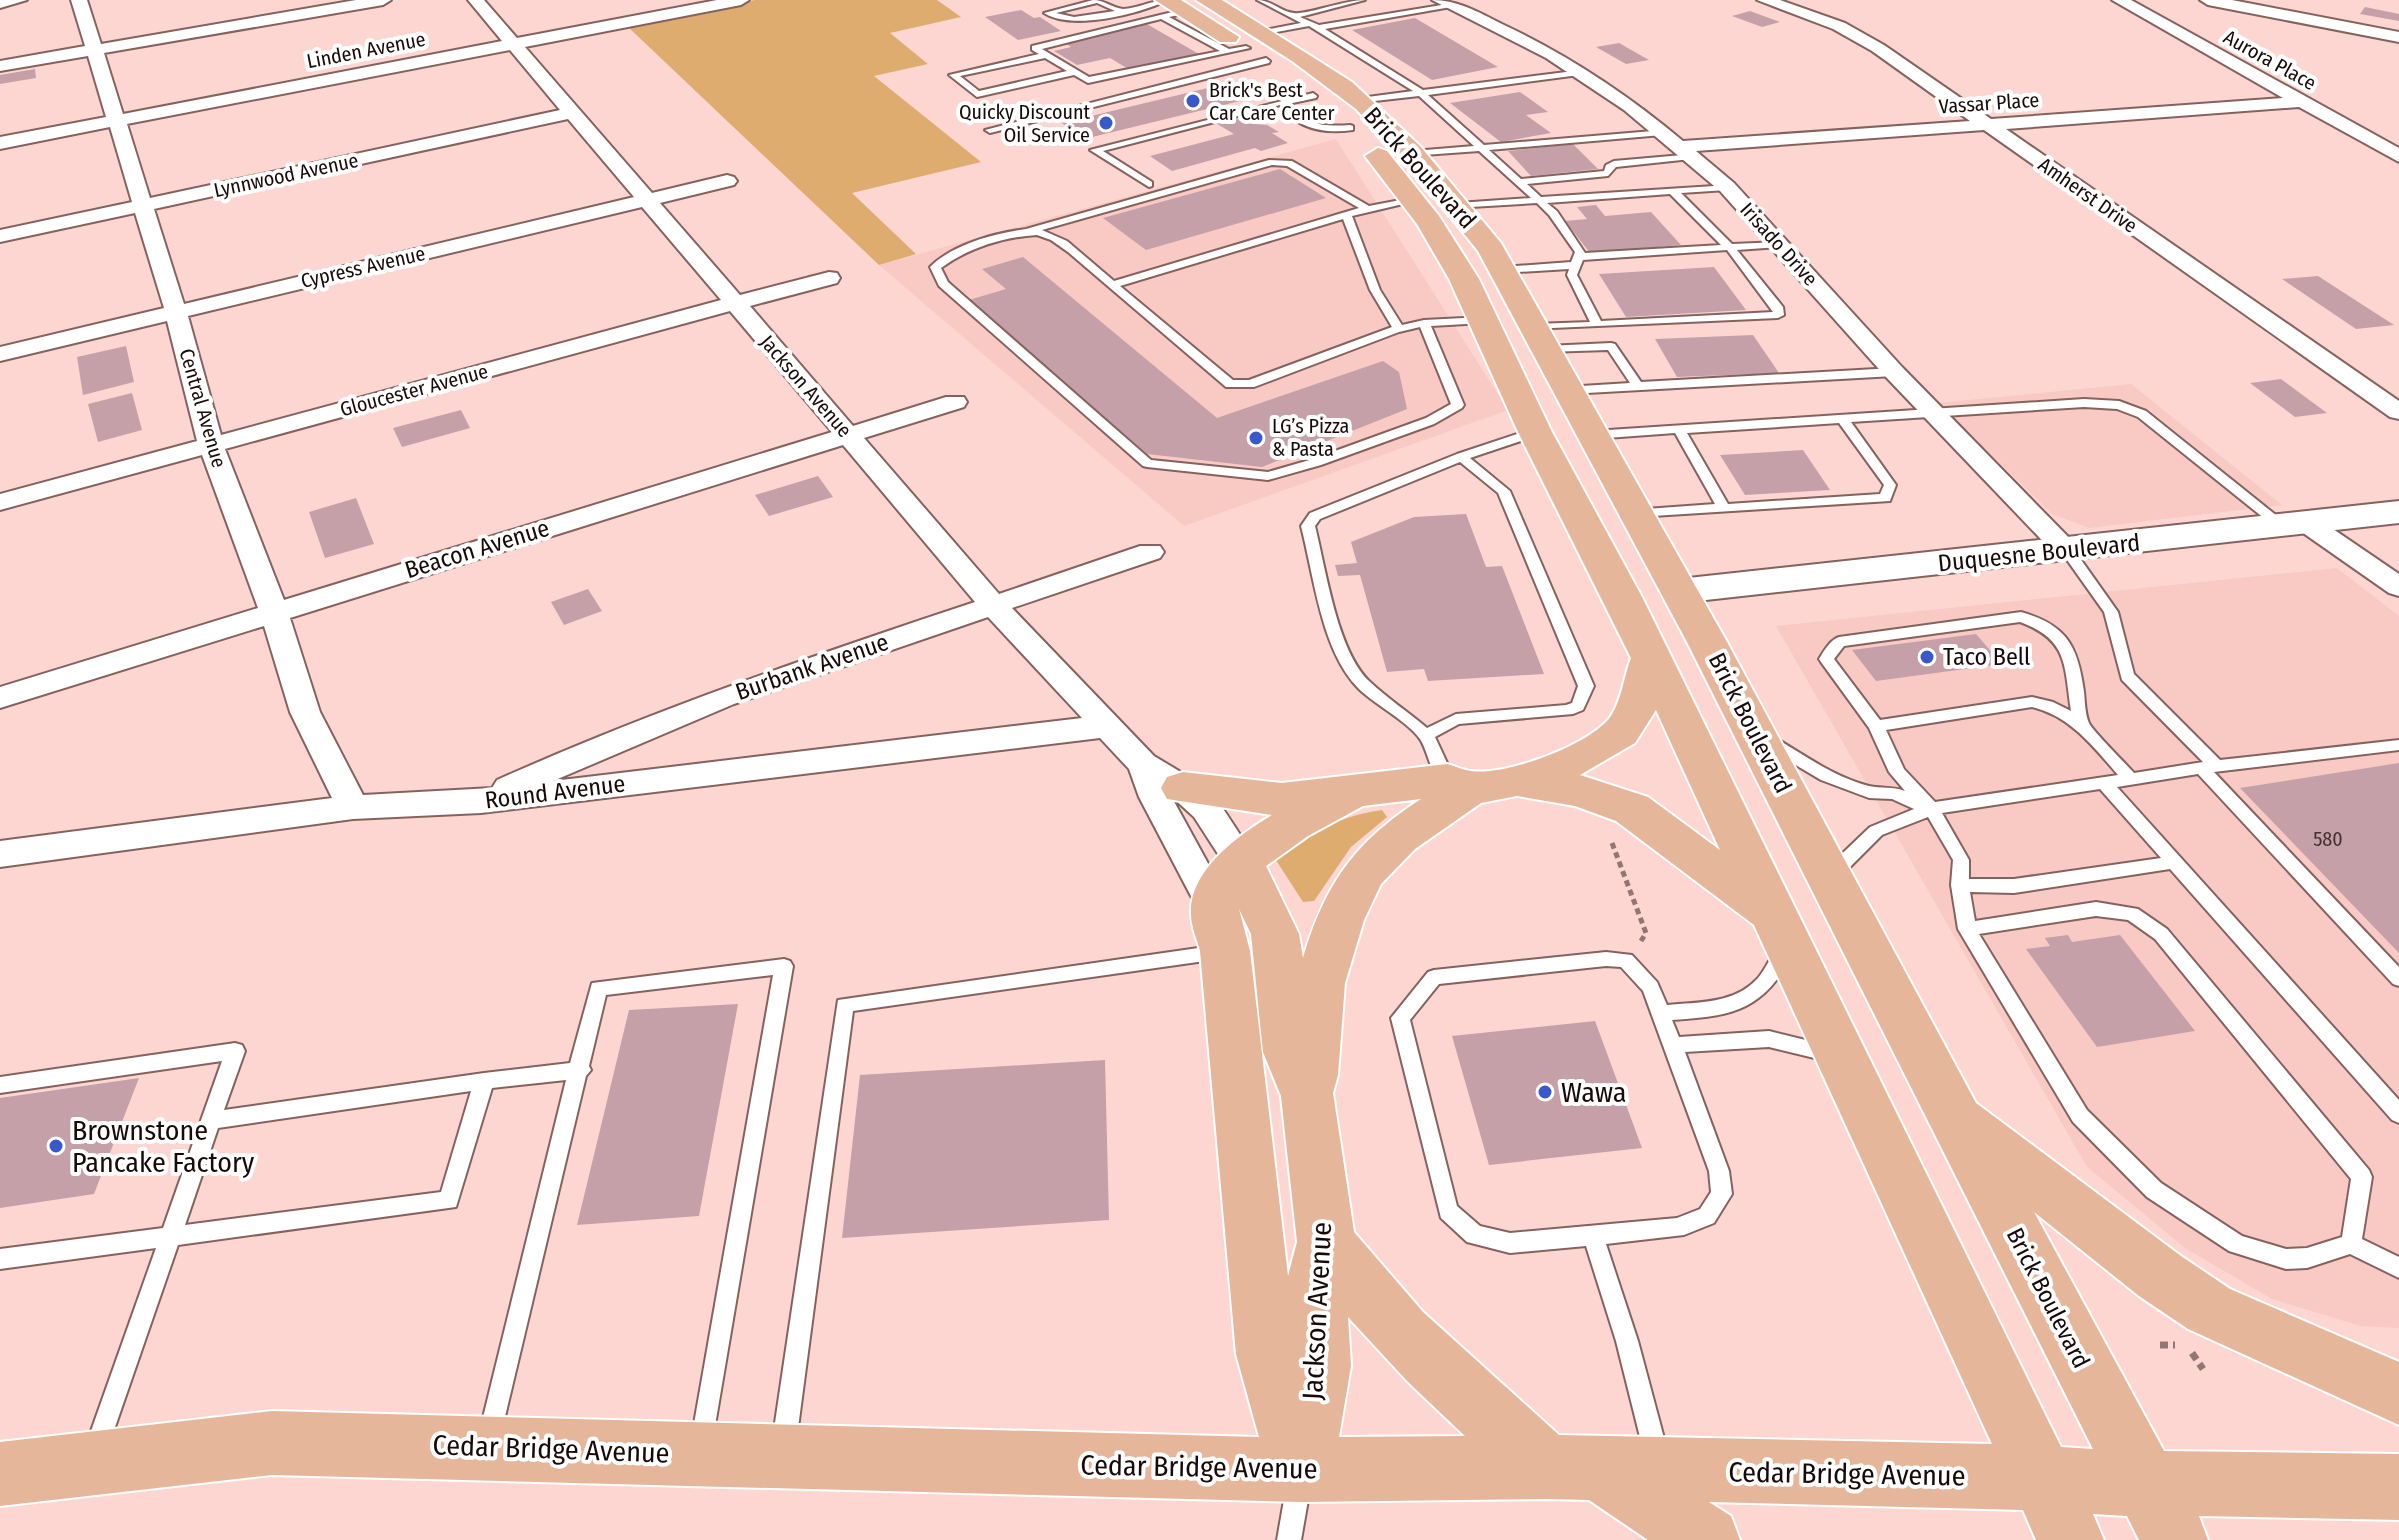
<svg xmlns="http://www.w3.org/2000/svg" width="2399" height="1540" font-family="'Fira Sans Condensed',sans-serif">
<rect width="100%" height="100%" fill="#fed6d1"/>
<g fill="#f9c9c4">
<path d="M1336,139L1508,410L1184,526L879,265Z"/>
<path d="M2131,384L2282,505L2089,528L2052,514L1939,403Z"/>
<path d="M2337,568L2399,616V1328L2360,1326L2272,1299L2185,1248L2087,1167L1776,626Z"/>
</g>
<g fill="#deac6e">
<path d="M755,0H937L961,17L890,33L928,64L874,76L981,162L852,193L916,254L879,265L627,26Z"/>
<path d="M1382,810L1387,817L1351,847L1314,901L1303,902L1274,857C1310,833 1339,816 1382,810Z"/>
</g>
<g fill="#c5a0a9">
<path d="M2365,7L2399,14V21L2360,14Z"/>
<path d="M1021,10L1034,18L1040,17L1061,31L1018,40L985,17Z"/>
<path d="M1750,11L1780,22L1762,27L1732,16Z"/>
<path d="M1415,18L1498,67L1432,80L1352,30Z"/>
<path d="M1145,23L1199,54L1130,70L1110,58L1077,65L1054,51L1071,47L1062,41Z"/>
<path d="M1619,43L1649,60L1626,64L1596,47Z"/>
<path d="M35,69L36,78L0,84V75Z"/>
<path d="M1216,86L1240,101L1084,139L1062,123Z"/>
<path d="M1520,92L1548,112L1526,115L1551,133L1501,142L1450,103Z"/>
<path d="M1234,117L1244,123L1267,125L1279,132L1272,133L1288,143L1261,151L1255,148L1172,171L1150,156L1234,134L1214,122Z"/>
<path d="M1573,144L1598,169L1531,176L1508,151Z"/>
<path d="M1280,169L1326,198L1146,250L1103,218Z"/>
<path d="M1596,205L1605,216L1651,212L1681,245L1590,253L1565,221L1587,219L1577,207Z"/>
<path d="M1023,257L1217,418L1383,361L1399,372L1407,409L1262,467L1147,454L969,300L1006,289L982,269Z"/>
<path d="M1714,267L1746,310L1626,317L1599,274Z"/>
<path d="M2318,276L2394,325L2356,329L2282,279Z"/>
<path d="M1753,335L1779,373L1677,377L1655,339Z"/>
<path d="M126,346L134,382L83,395L77,357Z"/>
<path d="M2281,379L2327,413L2295,417L2250,383Z"/>
<path d="M132,393L142,430L98,442L88,404Z"/>
<path d="M461,410L470,428L402,447L393,428Z"/>
<path d="M1803,450L1830,490L1745,495L1720,455Z"/>
<path d="M818,476L833,497L769,516L755,495Z"/>
<path d="M356,498L374,544L325,558L309,512Z"/>
<path d="M1466,514L1486,567L1502,566L1544,674L1428,681L1424,669L1387,672L1360,575L1338,576L1335,565L1357,563L1351,542L1414,517Z"/>
<path d="M588,589L602,611L564,625L551,602Z"/>
<path d="M1976,634L2002,664L1876,681L1852,650Z"/>
<path d="M2399,763V953L2240,788Z"/>
<path d="M2068,935L2072,942L2120,935L2195,1031L2097,1047L2026,949L2050,946L2045,938Z"/>
<path d="M738,1004L699,1216L577,1225L629,1010Z"/>
<path d="M1595,1021L1642,1148L1489,1165L1452,1036Z"/>
<path d="M1105,1060L1109,1220L842,1238L860,1075Z"/>
<path d="M139,1078L94,1194L0,1208V1098Z"/>
</g>
<g fill="none" stroke-linecap="round" stroke-linejoin="round">
<defs>
<g id="lane">
<path d="M1093,0C1104,0 1113,8 1123,9C1136,9 1152,0 1168,0C1140,14 1072,31 1044,13ZM1097,3L1115,11L1074,17L1056,13Z"/>
<path d="M1257,0C1272,0 1280,12 1294,13C1307,15 1344,0 1365,0L1300,17L1319,25L1454,3L1451,7L1325,29L1423,90L1582,70V74L1579,75L1428,95L1484,145L1665,130L1667,132L1662,135L1489,150L1521,179L1604,171L1606,165L1614,161L1694,154V158L1691,159L1616,167L1608,176L1527,184L1541,197L1730,185V189L1727,190L1681,193L1732,244L1783,242V246L1779,247L1737,250L1783,307L1784,315L1778,318L1530,329V325L1534,324L1590,322L1567,275L1569,269L1502,273L1497,270L1502,267L1571,262L1575,252L1549,215L1537,203L1454,208V204L1458,203L1531,198L1479,151L1410,156V152L1413,151L1474,146L1419,96L1357,103L1356,101L1360,98L1413,91L1309,26L1260,35V31L1301,23ZM1670,194L1721,245L1585,253L1557,211L1547,203ZM1727,250L1773,312L1601,321L1577,275L1583,260Z"/>
<path d="M1185,9L1188,13L1169,17L1229,49L1246,46L1250,48L1088,83L1074,75L977,97L949,75L1039,54L1032,50V46ZM1161,19L1220,51L1089,77L1042,49ZM1045,58L1067,71L979,91L960,76Z"/>
<path d="M1266,58L1270,61L1269,63L990,133L985,130Z"/>
<path d="M1313,93L1317,96L1316,98L1288,104C1303,125 1325,127 1350,125L1353,126V130C1325,134 1297,129 1280,105L1103,151L1152,182V186L1149,187L1090,150Z"/>
<path d="M1269,160L1292,161L1369,206L1416,197V201L1352,216L1380,290L1402,325L1424,320L1484,317L1490,320L1484,323L1431,326L1464,405L1462,408L1434,424L1321,465L1268,480L1147,467L1143,466L939,286L930,267C953,244 995,233 1026,229ZM1272,165L1287,166L1359,208L1114,281L1067,241L1042,230ZM1343,219L1370,290L1392,327L1249,380H1233L1120,286ZM1037,235L1051,240L1068,252L1226,387H1254L1399,332L1420,327L1451,404L1426,418L1313,459L1268,472L1151,460L948,282L941,268C968,248 1003,237 1037,235Z"/>
<path d="M1611,343L1615,344L1641,382L1894,368L1900,372L1894,376L1569,394L1563,390L1565,387L1630,383L1608,350L1546,352L1540,349L1546,346Z"/>
<path d="M2084,399L2119,401L2146,411L2287,524L2285,527H2275L2138,417L2117,409L2084,407L1851,422L1896,485L1890,501L1637,517L1630,513L1632,510L1715,504L1675,433L1593,439L1587,435L1593,431ZM1839,423L1884,485L1880,494L1728,504L1687,433Z"/>
<path d="M1535,428L1539,429V435L1470,458L1510,491L1594,686L1583,710L1573,714L1459,724L1435,737L1455,780L1447,786C1431,781 1429,752 1420,739C1406,720 1375,705 1358,688C1321,650 1314,576 1301,526L1310,513L1457,454ZM1460,462L1498,493L1578,686L1572,703L1566,705L1456,714L1427,728C1408,712 1387,698 1369,681C1337,650 1326,570 1315,526L1320,519Z"/>
<path d="M2067,546L2072,547L2118,612L2134,674L2220,760L2399,740V750L2214,772L2399,967V986L2393,984L2198,774L2117,787L2399,1100V1123L2392,1120L2170,869L2014,893L1970,892L1975,921L2096,902L2138,909L2167,929L2369,1170L2372,1177L2362,1239L2399,1257V1278L2350,1254L2307,1268L2286,1269L2229,1251L2147,1197L2073,1122L1958,929L1951,885L1953,860L1928,817L1882,835L1837,880H1825L1822,875L1825,870L1870,827L1914,809L1892,799L1869,798L1821,780L1762,745L1760,741L1762,737H1774C1804,755 1834,777 1869,786C1881,789 1893,786 1905,791L1889,772L1869,728L1821,662L1819,659C1824,651 1830,640 1839,637L2021,612C2067,625 2078,646 2084,692C2085,701 2085,714 2089,723C2092,730 2125,763 2134,773L2203,762L2122,680L2104,612L2060,550ZM2020,622C2069,640 2064,666 2071,711L2053,702L2032,697L1880,720L1834,659L1844,646ZM2032,707C2070,716 2093,746 2118,775L1935,802L1904,769L1886,730ZM2100,789L2161,858L2014,879H1969V860L1942,813ZM2096,916L2128,920L2155,939L2351,1179L2342,1237L2307,1248L2286,1249L2242,1236L2161,1183L2087,1110L1979,934Z"/>
<path d="M1786,944L1792,946L1795,951C1763,1010 1736,1016 1672,1020L1679,1037L1769,1031L1838,1048L1841,1054L1838,1060L1831,1062L1769,1047L1685,1052L1729,1171L1732,1194L1714,1223L1684,1235L1606,1244L1638,1341L1669,1457L1665,1465L1657,1469L1649,1465L1645,1457L1616,1341L1586,1246L1510,1253L1467,1242L1441,1218L1391,1018L1428,972L1434,970L1606,952L1632,955L1657,982L1667,1005C1698,1002 1735,1004 1758,978C1767,968 1773,948 1786,944ZM1606,966L1621,967L1643,991L1709,1171L1711,1192L1700,1209L1677,1218L1510,1233L1480,1226L1457,1206L1410,1020L1439,984Z"/>
<path d="M1219,945L1225,947L1228,952L1225,957L1219,959L853,1011L796,1443L792,1451L784,1455L776,1451L772,1443L838,1000Z"/>
<path d="M784,959L790,961L793,966L711,1449L703,1453L695,1449L691,1441L773,975L606,995L589,1066L591,1070L586,1076L498,1446L490,1450L482,1446L478,1438L566,1080L492,1088L456,1207L178,1245L105,1456L97,1460L89,1456L85,1448L156,1248L0,1269V1249L163,1228L222,1061L0,1093V1077L235,1043L242,1045L245,1051L224,1110L484,1073L570,1063L592,983ZM471,1091L441,1192L185,1225L218,1128Z"/>
<path d="M1299,1471L1307,1475L1311,1483L1301,1540H1277L1287,1483L1291,1475Z"/>
</g>
<g id="street">
<path d="M0,0H27L0,8Z"/>
<path d="M71,0H87L101,44L356,0H391L383,5L104,53L123,114L502,41L468,0H484L517,38L717,0H749L741,5L525,47L652,193L727,175L734,177L737,181L734,185L660,203L740,295L829,272L837,273L840,278L837,283L750,306L853,426L946,397H964L967,402L964,407L864,438L999,594L1140,546H1160L1164,552L1160,558L1012,608L1154,756L1194,780L1218,801L1258,862L1253,871L1241,875L1229,871L1194,817L1171,796L1233,909L1227,919L1215,923L1203,919L1139,797L1129,769L1100,738L481,813L353,819L0,867V841L332,798L290,712L264,626L0,708V687L258,608L202,455L0,510V494L197,441L167,321L0,361V347L164,308L135,213L0,242V230L132,202L110,127L0,149V137L106,117L88,56L0,71V61L85,46ZM510,50L560,110L150,198L127,124ZM568,119L634,197L184,304L154,209ZM642,207L721,300L221,435L188,316ZM730,311L832,432L284,600L225,449ZM843,445L975,602C812,656 654,710 497,780L492,788L363,795L320,712L290,618ZM988,617L1082,718L553,781L734,704Z"/>
<path d="M1432,0C1458,0 1478,12 1502,24C1568,55 1627,94 1683,141L1970,121L1872,51L1833,29L1757,0H1780L1845,23L1884,45L1991,119L2283,98L2112,0H2131L2399,148V162L2299,107L2006,129L2399,401V419L2390,417L1984,130L1696,151L1734,183L1902,367L2081,550L2077,556H2057L1886,377L1720,191L1624,110L1546,58Z"/>
<path d="M2200,0H2232L2399,32V42L2208,5Z"/>
<path d="M2305,514L2314,516L2399,574V596L2389,593L2296,528L2292,522L2296,516Z"/>
</g>
<path id="secondary" d="M2399,501V523L1679,603L1665,600L1660,591L1665,582L1679,579Z"/>
<g id="primary">
<path d="M1155,0H1181L1239,37L1236,42H1220Z"/>
<path d="M1196,0H1222L1352,82L1421,147L1501,243L1727,642L1976,1103L2181,1256L2230,1289L2399,1362V1425L2188,1329L2139,1296L2034,1212L2164,1451L2399,1454V1520L2199,1516L2208,1540H2139L2127,1516L2093,1514L2104,1540H2036L2023,1510L1709,1502L1731,1516L1740,1540H1648L1589,1500L1547,1499L1301,1502L272,1475L0,1506V1442L272,1411L1259,1437L1236,1354L1200,951C1197,939 1191,927 1191,914C1189,870 1239,835 1272,815L1167,799L1161,788L1167,777L1183,772L1282,783L1447,764C1455,766 1463,770 1471,771C1505,776 1591,745 1611,716C1622,699 1624,676 1631,658L1518,432L1449,279L1417,224L1365,156L1378,148L1387,151L1439,216L1479,279L1552,432L1642,597L2061,1447L2093,1449L1687,642L1478,251L1403,158L1356,109L1292,61ZM1656,710L1720,850L1648,797L1580,775L1635,743ZM1517,796L1575,806L1616,821L1754,925L1992,1444L1559,1435L1423,1312L1354,1232L1333,1093L1338,1075L1345,983L1364,920L1381,884L1415,849L1481,803ZM1421,799C1355,842 1326,882 1303,958L1299,934L1266,866L1308,836L1363,806ZM1239,909L1251,934L1263,1052L1281,1096L1297,1242L1288,1276L1250,951ZM1348,1317L1408,1382L1465,1436L1339,1437L1351,1366Z"/>
</g>
</defs>
<use href="#lane" stroke="#85625e" stroke-width="4"/>
<use href="#street" stroke="#85625e" stroke-width="4"/>
<use href="#secondary" stroke="#85625e" stroke-width="4"/>
<use href="#primary" stroke="#fff" stroke-width="4"/>
<path stroke="#917673" stroke-width="5" stroke-dasharray="6 4" stroke-linecap="butt" d="M1612,843L1646,933L1641,941"/>
<g stroke="#917673" stroke-width="7" stroke-dasharray="8 5" stroke-linecap="butt">
<path d="M2160,1345H2175"/>
<path d="M2192,1353L2203,1369"/>
</g>
<use href="#lane" fill="#fff" fill-rule="evenodd"/>
<use href="#street" fill="#fff" fill-rule="evenodd"/>
<use href="#secondary" fill="#fff" fill-rule="evenodd"/>
<use href="#primary" fill="#e6b69b" fill-rule="evenodd"/>
</g>
<g fill="#3958ca" stroke="#fff" stroke-width="3">
<circle cx="1193" cy="101" r="8"/>
<circle cx="1106" cy="123" r="8"/>
<circle cx="1256" cy="438" r="8"/>
<circle cx="1927" cy="657" r="8"/>
<circle cx="1545" cy="1092" r="8"/>
<circle cx="56" cy="1146" r="8"/>
</g>
<g text-anchor="middle" dominant-baseline="central" stroke-width="8" stroke-linejoin="round" paint-order="stroke">
<g font-size="20" fill="#170a09" stroke="#fff">
<text transform="translate(366 50) rotate(-11)">Linden Avenue</text>
<text transform="translate(2270 60) rotate(29)">Aurora Place</text>
<text transform="translate(1989 103) rotate(-4)">Vassar Place</text>
<text transform="translate(286 175) rotate(-12)">Lynnwood Avenue</text>
<text transform="translate(2088 195) rotate(35)">Amherst Drive</text>
<text transform="translate(1779 244) rotate(48)">Irisado Drive</text>
<text transform="translate(363 267) rotate(-13)">Cypress Avenue</text>
<text transform="translate(806 386) rotate(49)">Jackson Avenue</text>
<text transform="translate(414 390) rotate(-15)">Gloucester Avenue</text>
<text transform="translate(203 408) rotate(74)">Central Avenue</text>
</g>
<g font-size="20" fill="#170a09" stroke="#fff" text-anchor="start">
<text x="1209" y="90">Brick's Best<tspan x="1209" dy="23">Car Care Center</tspan></text>
<text x="1090" y="112" text-anchor="end">Quicky Discount<tspan x="1090" dy="23">Oil Service</tspan></text>
<text x="1272" y="426">LG’s Pizza<tspan x="1272" dy="23">&amp; Pasta</tspan></text>
</g>
<g font-size="20" fill="#423031">
<text x="2328" y="839">580</text>
</g>
<g font-size="24" fill="#170a09" stroke="#fff">
<text transform="translate(1420 168) rotate(48)">Brick Boulevard</text>
<text transform="translate(477 549) rotate(-17)">Beacon Avenue</text>
<text transform="translate(2039 553) rotate(-6)">Duquesne Boulevard</text>
<text transform="translate(812 667) rotate(-19)">Burbank Avenue</text>
<text transform="translate(1750 723) rotate(63)">Brick Boulevard</text>
<text transform="translate(555 792) rotate(-7)">Round Avenue</text>
<text transform="translate(2048 1298) rotate(63)">Brick Boulevard</text>
</g>
<g font-size="24" fill="#170a09" stroke="#fff" text-anchor="start">
<text x="1943" y="657">Taco Bell</text>
</g>
<g font-size="28" fill="#170a09" stroke="#fff" text-anchor="start">
<text x="1561" y="1092">Wawa</text>
<text x="72" y="1130">Brownstone<tspan x="72" dy="32">Pancake Factory</tspan></text>
</g>
<g font-size="28" fill="#170a09" stroke="#fff">
<text transform="translate(1317 1311) rotate(-87)">Jackson Avenue</text>
<text transform="translate(551 1449) rotate(2)">Cedar Bridge Avenue</text>
<text transform="translate(1199 1467) rotate(1)">Cedar Bridge Avenue</text>
<text transform="translate(1847 1474) rotate(1)">Cedar Bridge Avenue</text>
</g>
</g>
</svg>
